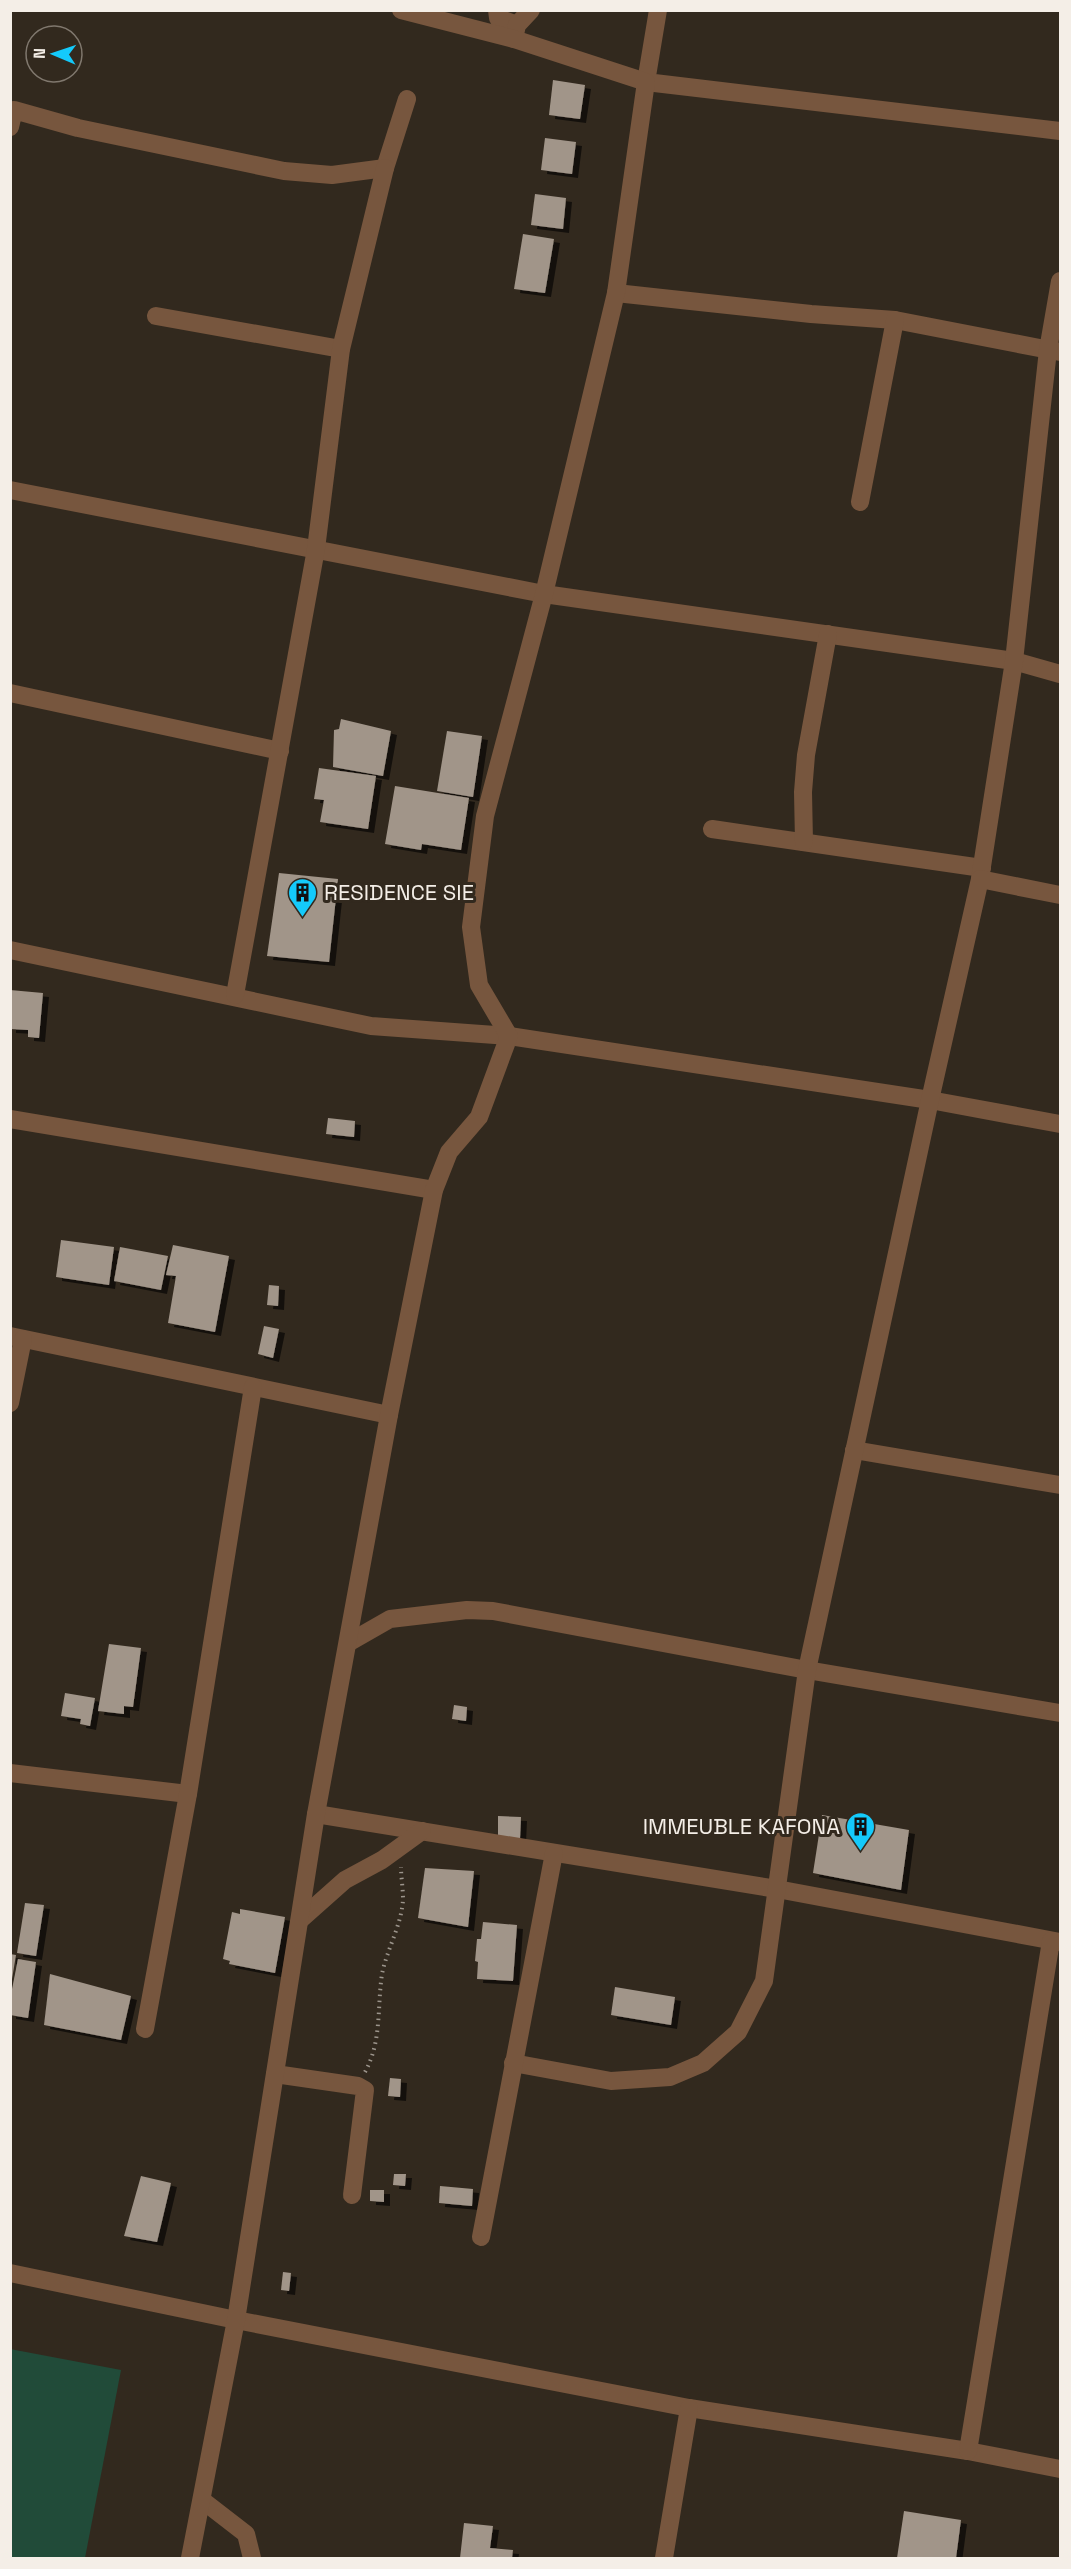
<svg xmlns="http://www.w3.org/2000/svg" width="1071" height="2569" font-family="'Space Grotesk',sans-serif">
<defs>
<filter id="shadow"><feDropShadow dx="6" dy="4" stdDeviation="0" flood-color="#0009"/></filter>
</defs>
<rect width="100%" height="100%" fill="#32291e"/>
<path fill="#214b39" d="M10,2349L121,2370L85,2558H11Z"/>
<g fill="#a19589" filter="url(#shadow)">
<path d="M553,80L585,85L580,119L549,115Z"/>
<path d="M545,138L576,142L572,174L541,170Z"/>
<path d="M535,194L566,198L563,229L531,225Z"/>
<path d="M523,234L554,239L545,293L514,289Z"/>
<path d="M341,719L391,731L383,776L333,767L334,730L339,729Z"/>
<path d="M447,731L482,736L473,797L437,791Z"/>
<path d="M319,768L376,776L368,829L320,822L324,800L314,799Z"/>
<path d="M395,786L469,798L461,850L422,844L421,850L385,844Z"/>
<path d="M279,873L338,879L329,962L267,956Z"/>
<path d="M10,990L43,993L39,1038L28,1037V1030L10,1029Z"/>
<path d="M328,1118L355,1121L354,1137L326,1134Z"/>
<path d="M61,1240L114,1247L109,1285L56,1277Z"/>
<path d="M173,1245L229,1256L215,1332L168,1323L176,1276L166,1275Z"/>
<path d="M120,1247L168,1256L161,1290L114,1281Z"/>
<path d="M269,1285L279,1286L278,1306L267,1305Z"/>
<path d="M264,1326L279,1329L273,1358L258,1354Z"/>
<path d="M109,1644L141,1648L133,1707L124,1706V1714L98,1711Z"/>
<path d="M65,1693L95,1698L90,1726L80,1724L81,1719L61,1716Z"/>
<path d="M454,1705L467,1707L466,1721L452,1719Z"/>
<path d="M822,1815L909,1830L901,1890L813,1873Z"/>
<path d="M498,1816L521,1817L520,1839L498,1838Z"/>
<path d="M425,1868L474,1871L468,1927L418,1918Z"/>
<path d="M25,1903L44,1905L36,1956L17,1953Z"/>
<path d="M240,1909L285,1917L275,1973L229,1964L230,1961L223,1959L232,1912L240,1914Z"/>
<path d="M483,1922L517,1925L513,1981L477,1979L478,1962L475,1961L477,1939H481Z"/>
<path d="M10,1954L16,1955L12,1979H10Z"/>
<path d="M18,1959L36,1962L28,2018L10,2015V1999Z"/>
<path d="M50,1974L131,1996L121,2040L44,2025Z"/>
<path d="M615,1987L675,1997L671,2025L611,2015Z"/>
<path d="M390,2078L401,2079L400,2097L388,2096Z"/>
<path d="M394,2174H406L405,2186L393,2185Z"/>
<path d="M141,2176L171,2183L157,2242L124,2236Z"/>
<path d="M440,2186L473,2189L472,2206L439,2203Z"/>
<path d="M370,2190H384V2202L370,2201Z"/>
<path d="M283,2272L291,2273L289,2291L281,2290Z"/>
<path d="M904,2511L961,2520L956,2558H897Z"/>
<path d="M464,2523L493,2526L490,2548L513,2550L512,2558H460Z"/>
</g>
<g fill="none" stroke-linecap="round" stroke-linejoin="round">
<path stroke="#9c958c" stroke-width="4" stroke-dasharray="1.5 4.5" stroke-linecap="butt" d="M365,2072C382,2041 377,2008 382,1974C387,1949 402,1924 403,1899C403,1888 401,1877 401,1867"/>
<g stroke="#77563e" stroke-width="18">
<path d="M497,10L498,18L517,25"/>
<path d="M658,10L646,82L1060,131"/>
<path d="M514,39L517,25L531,10"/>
<path d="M10,127L14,110L78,128L284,171L332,175L385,168L407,99"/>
<path d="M616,293L811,314L895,320L1060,352"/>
<path d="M156,316L341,349"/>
<path d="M10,490L544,594L1014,661L1060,674"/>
<path d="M860,502L895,320"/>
<path d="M10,693L280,751"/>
<path d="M712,829L982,868"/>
<path d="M804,842L803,792L806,755L828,634"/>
<path d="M980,879L1014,661L1048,350L1060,281"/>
<path d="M10,950L371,1026L509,1036L930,1100L1060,1124"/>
<path d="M235,995L316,549L341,349L385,168"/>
<path d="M10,1119L434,1190"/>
<path d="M10,1336L389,1415"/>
<path d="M10,1403L23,1339"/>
<path d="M854,1450L1060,1485"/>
<path d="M348,1643L390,1619L467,1610L493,1611L807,1670L1060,1713"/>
<path d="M10,1773L188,1794"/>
<path d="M316,1814L777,1889L1060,1942"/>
<path d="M300,1920L345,1880L382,1860L422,1831"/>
<path d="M145,2029L188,1794L253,1387"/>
<path d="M513,2063L611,2081L670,2077L703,2063L738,2032L764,1981L807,1670L930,1100L980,879L1060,895"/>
<path d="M275,2074L358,2086L365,2090L352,2195"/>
<path d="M481,2237L554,1853"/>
<path d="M10,2273L236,2320L689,2408L968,2451L1060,2469"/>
<path d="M968,2451L1051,1941"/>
<path d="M202,2500L246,2534L252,2558"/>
<path d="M190,2558L236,2320L316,1814L389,1415L434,1190L449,1152L479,1117L509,1036L479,985L471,927L485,816L544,594L616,293L646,82L514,39L401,10"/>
<path d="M664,2558L689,2408"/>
</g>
</g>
<defs>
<symbol id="building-pin" viewBox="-11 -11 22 30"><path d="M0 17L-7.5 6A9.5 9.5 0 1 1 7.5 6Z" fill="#14cafb" stroke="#32291e"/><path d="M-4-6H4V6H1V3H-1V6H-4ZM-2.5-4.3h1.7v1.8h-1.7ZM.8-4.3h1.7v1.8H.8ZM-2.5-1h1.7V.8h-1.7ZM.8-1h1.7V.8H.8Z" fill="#111"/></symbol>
</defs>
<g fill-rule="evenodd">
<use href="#building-pin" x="286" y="876" width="33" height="45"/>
<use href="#building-pin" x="844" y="1810" width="33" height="45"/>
</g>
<g text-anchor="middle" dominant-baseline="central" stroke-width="6" stroke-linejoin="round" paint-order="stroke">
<g font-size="22" fill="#f4eee7" stroke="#32291e" text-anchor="start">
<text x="324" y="892">RESIDENCE SIE</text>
<text x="840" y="1826" text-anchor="end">IMMEUBLE KAFONA</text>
</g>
</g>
<rect width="1071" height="2569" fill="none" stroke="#f4eee7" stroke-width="24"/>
<g transform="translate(54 54) rotate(272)"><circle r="28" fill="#32291e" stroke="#80786e" stroke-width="1.5"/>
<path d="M0-4.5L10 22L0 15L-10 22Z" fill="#14cafb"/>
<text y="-9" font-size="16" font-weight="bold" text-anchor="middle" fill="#f4eee7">N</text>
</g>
</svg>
